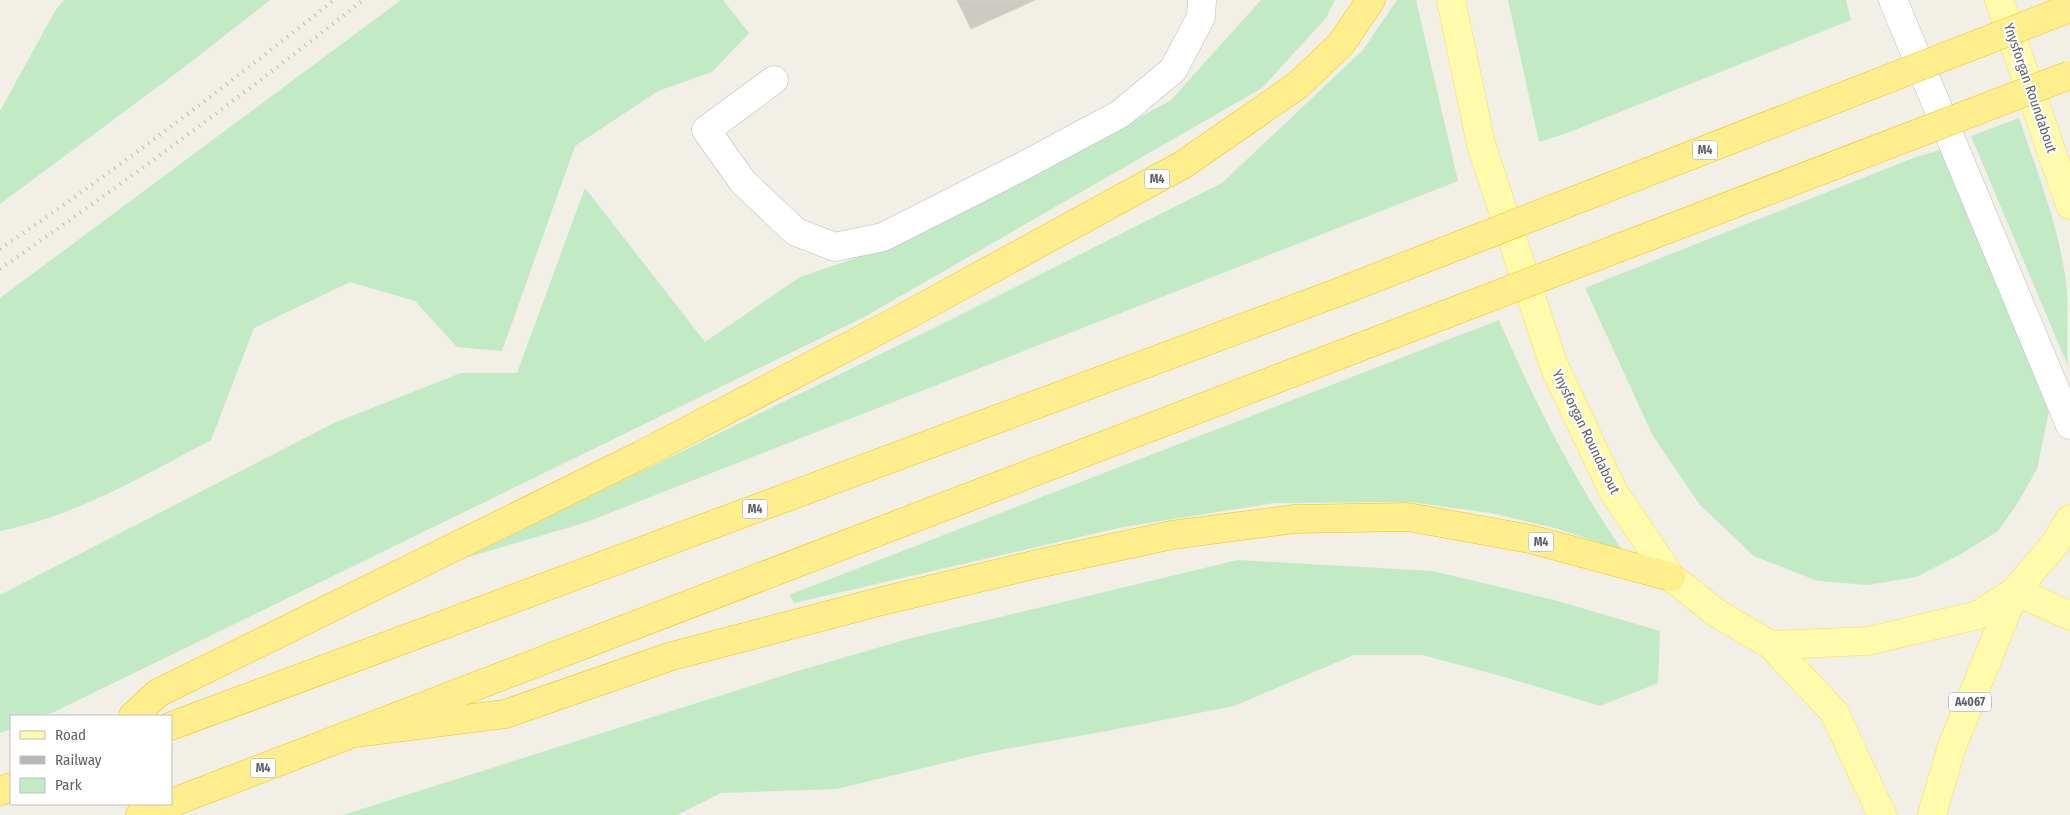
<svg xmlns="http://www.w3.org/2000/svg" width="2070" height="815" font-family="'Fira Sans Condensed',sans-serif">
<rect width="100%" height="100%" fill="#f1efe6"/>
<g fill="#c1eac5">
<path d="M64,0H270L187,65L0,204V111L55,11Z"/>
<path d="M401,0H723L749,33L712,72L658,91L575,146L502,351L457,347L415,301L350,282L254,328L211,440C143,476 76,516 0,531V298Z"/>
<path d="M1261,0H1335L1326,18L1262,88L864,317L54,712L43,716H11V729L0,733V595L334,423L461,373H517L585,188L705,342L800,277L853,259L1026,180L1171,100Z"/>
<path d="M1397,0H1416L1458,181L584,523L465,558L944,323L1222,183L1363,50Z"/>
<path d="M1508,0H1846L1851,20L1567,133L1539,142Z"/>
<path d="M2019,118C2036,169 2057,221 2065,275C2070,305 2065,335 2068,366L1971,136Z"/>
<path d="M1947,148L2052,397L2037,469L2017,504L1998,531L1961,554L1916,577L1868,585L1818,581L1754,556L1700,505L1653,436L1585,288L1916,157Z"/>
<path d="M1499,320C1534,401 1573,478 1622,550L1555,528L1491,513L1410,502L1274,503L1123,527L794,603L789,595Z"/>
<path d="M1238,560L1432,571L1554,600L1660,631L1658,683L1600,706L1508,678L1423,655H1354L1234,706L1112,730L989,752L837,789L721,793L677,815H343L801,670L908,639Z"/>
</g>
<path fill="#cccac2" stroke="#d6d2c3" d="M957,0H1035L971,29Z"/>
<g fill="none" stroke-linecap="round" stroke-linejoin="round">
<defs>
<g id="minor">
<path d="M1893,0L2070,425"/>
<path d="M774,80L706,130L743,182L796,232L835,247L883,237L1023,166L1120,114L1173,70L1201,17L1202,0"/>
</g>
<g id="major">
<path d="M1451,0L1481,144L1554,366L1613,491L1671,577L1718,614L1771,645L1868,641L1978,615L2015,591L2054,545L2070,519"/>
<path d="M1999,0L2070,205"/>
<path d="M2015,591L2070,616"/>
<path d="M1771,645L1834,712L1882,815"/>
<path d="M1932,815L1951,749L2015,591"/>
</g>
<g id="highway">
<path d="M133,716L158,693L641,455L908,315L1184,164L1298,85L1341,44L1371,0"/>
<path d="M171,726L1339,292"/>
<path d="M355,733L505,714L672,656L882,601L1037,564L1172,535L1294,519L1408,517L1530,539L1671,577"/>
<path d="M0,791L11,787"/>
<path d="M171,803L1355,349"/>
<path d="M140,815L169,804"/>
</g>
</defs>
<use href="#minor" stroke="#babdc2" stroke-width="29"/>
<use href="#major" stroke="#fddf53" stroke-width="29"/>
<use href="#highway" stroke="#f6c300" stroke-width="29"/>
<use href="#minor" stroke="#fff" stroke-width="28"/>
<use href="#major" stroke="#fffaac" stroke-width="28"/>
<use href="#highway" stroke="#ffee8e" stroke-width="28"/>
<g stroke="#b7b8b8" stroke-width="4" stroke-dasharray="1 6" stroke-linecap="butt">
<path d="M0,249C115,171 226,86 334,0"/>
<path d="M0,269C124,183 245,94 363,0"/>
</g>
<defs>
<g id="highway-bridge">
<path d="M1339,292L2070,8"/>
<path d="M1355,349L2070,75"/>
</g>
</defs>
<use href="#highway-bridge" stroke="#f6c300" stroke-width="29" stroke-linecap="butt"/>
<use href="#highway-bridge" stroke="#ffee8e" stroke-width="28"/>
</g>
<g text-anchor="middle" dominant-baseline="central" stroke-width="4" stroke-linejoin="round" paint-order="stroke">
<g fill="#fff" stroke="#8e9095" stroke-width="1">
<rect x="1692.5" y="140.5" width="25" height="19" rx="4"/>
<rect x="1144.5" y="169.5" width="25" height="19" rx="4"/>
<rect x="742.5" y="499.5" width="25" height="19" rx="4"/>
<rect x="1528.5" y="532.5" width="25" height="19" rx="4"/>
<rect x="1949" y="692.5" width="42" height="19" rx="4"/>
<rect x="250.5" y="758.5" width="25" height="19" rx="4"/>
</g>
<g font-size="12" font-weight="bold" fill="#5d6167">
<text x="1705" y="150">M4</text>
<text x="1157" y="179">M4</text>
<text x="755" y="509">M4</text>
<text x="1541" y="542">M4</text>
<text x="1970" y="702">A4067</text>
<text x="263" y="768">M4</text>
</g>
<g font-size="14" fill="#5d6167" stroke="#fff">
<text transform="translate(2030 88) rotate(71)">Ynysforgan Roundabout</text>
<text transform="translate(1586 432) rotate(64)">Ynysforgan Roundabout</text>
</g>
</g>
<rect x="10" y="715" width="162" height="90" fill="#ffffff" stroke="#bec0c2"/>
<rect x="20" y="731" width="25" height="8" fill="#fffaac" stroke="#bec0c2"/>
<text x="55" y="740" font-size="15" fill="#5d6167">Road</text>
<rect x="20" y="756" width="25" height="8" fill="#b7b8b8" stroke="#bec0c2"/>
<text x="55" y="765" font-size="15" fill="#5d6167">Railway</text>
<rect x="20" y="778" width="25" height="15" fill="#c1eac5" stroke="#bec0c2"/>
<text x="55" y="790" font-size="15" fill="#5d6167">Park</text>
</svg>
